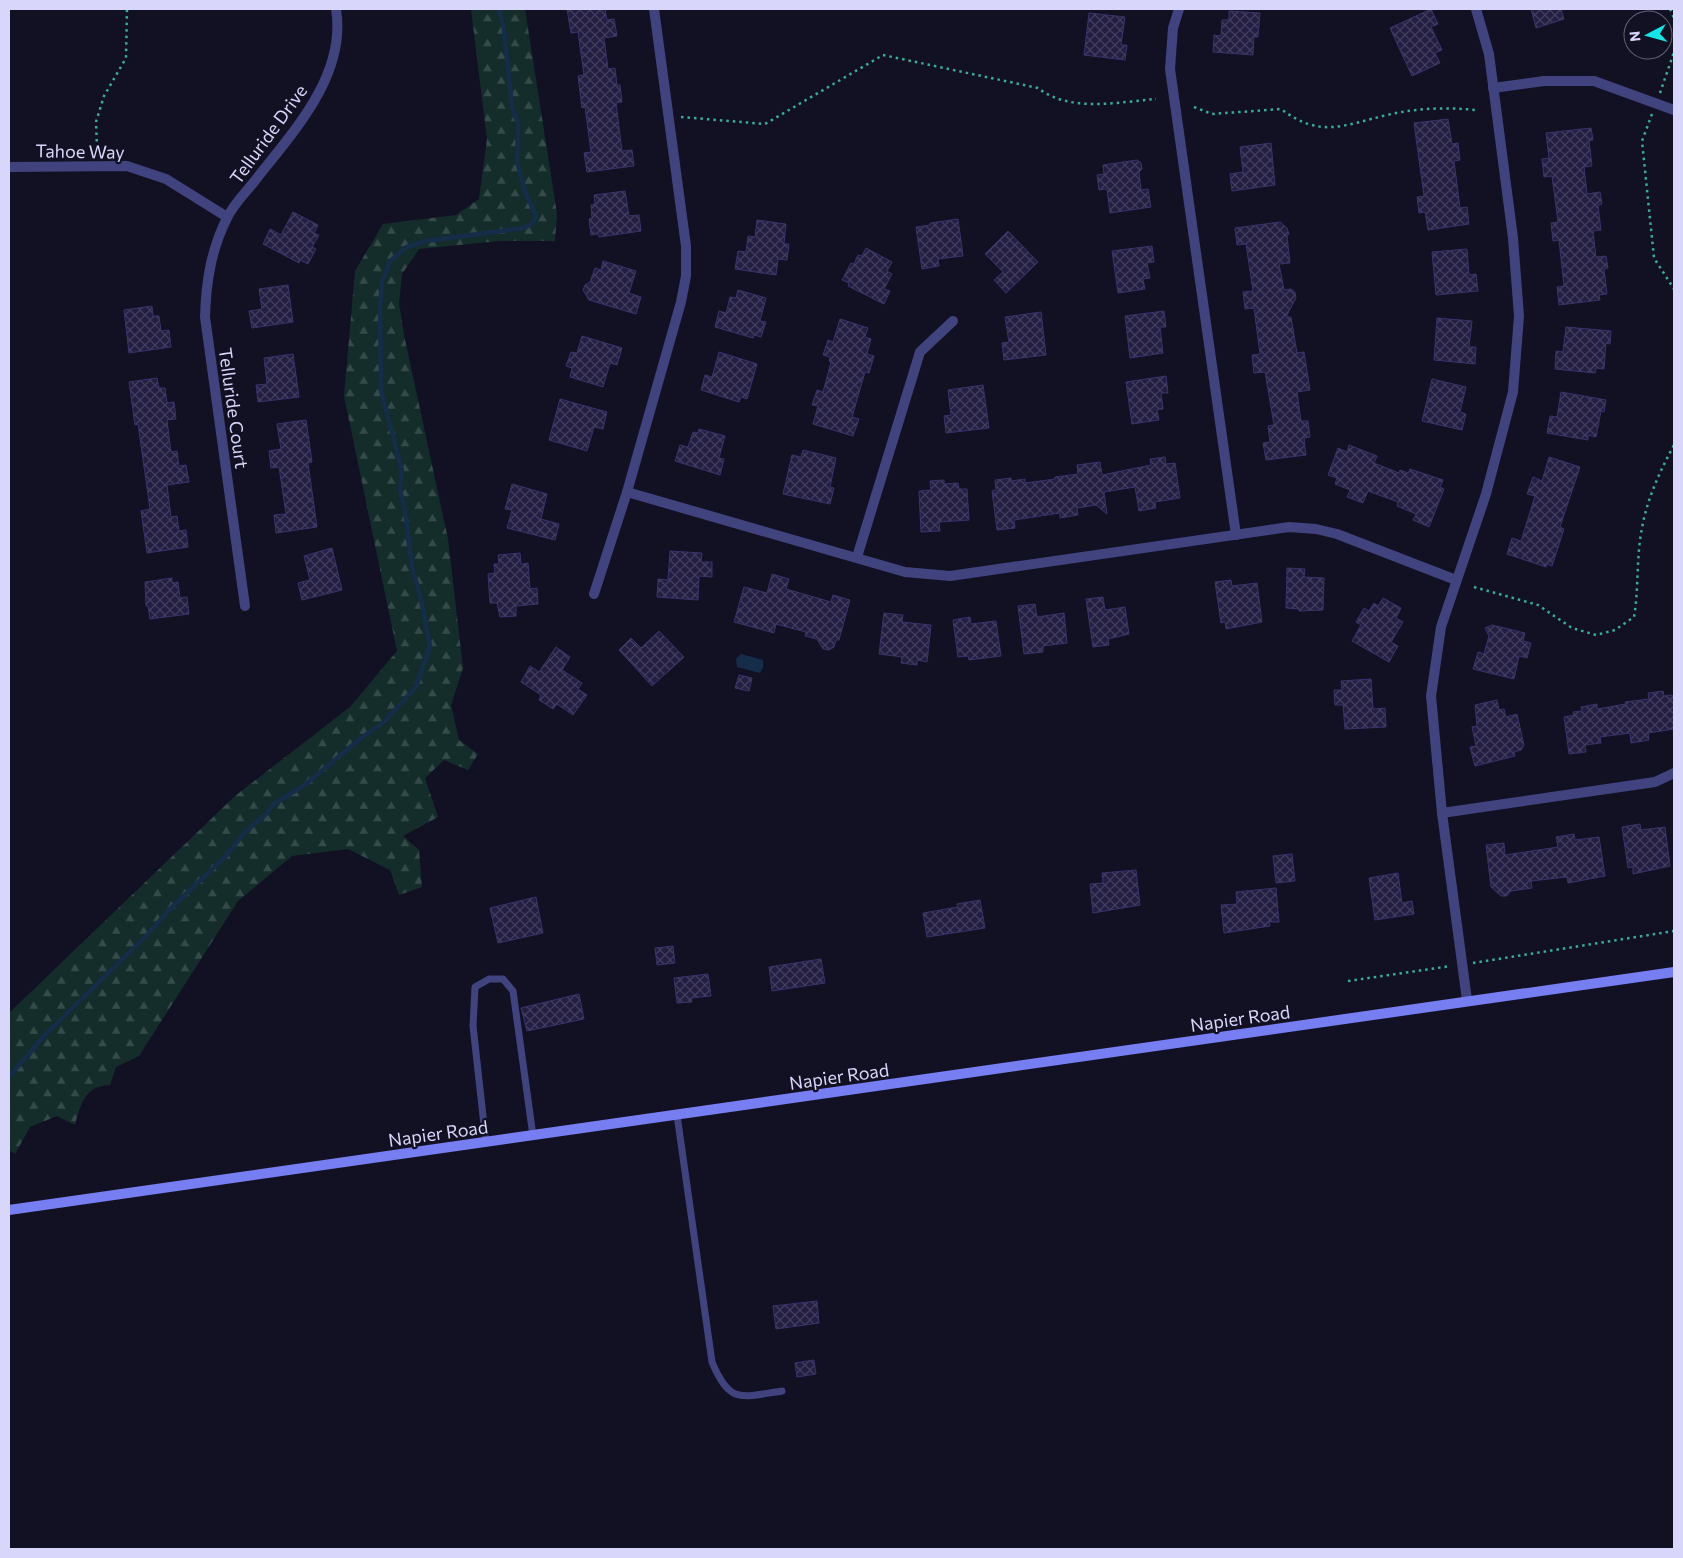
<svg xmlns="http://www.w3.org/2000/svg" width="1683" height="1558" font-family="Commissioner,sans-serif">
<defs>
<pattern id="forest-firs" width="22" height="20" patternUnits="userSpaceOnUse" patternTransform="scale(1.25)"><rect width="22" height="20" fill="#142d2a"/><path d="M5 1l3.5 6h-7zM16 11l3.5 6h-7z" fill="#354b4a"/></pattern>
<pattern id="building-cross-hatch" width="8" height="8" patternUnits="userSpaceOnUse" patternTransform="scale(1.25)"><rect width="8" height="8" fill="#231e42"/><path d="M0 0l8 8M0 8l8-8" fill="none" stroke="#423e5e"/></pattern>
</defs>
<rect width="100%" height="100%" fill="#121123"/>
<path fill="url(#forest-firs)" d="M471,9H525L557,214L555,241H499L419,249L402,274L399,303L404,335L448,539L463,668L451,705L459,740L478,754L468,770L444,760L425,778L438,817L403,836L419,850L422,887L399,895L390,870L348,849L292,856L238,901L139,1056L116,1067L110,1085C84,1086 81,1104 75,1125L57,1116L30,1127L15,1154L9,1150V1013L235,796L350,707L397,651L344,396L355,271L383,224L456,215L479,199L487,139Z"/>
<path fill="#152d49" d="M741,654L763,660V668L760,673L737,667L736,659Z"/>
<g fill="none" stroke-linecap="round" stroke-linejoin="round">
<path stroke="#152d49" stroke-width="4.5" d="M9,1077L45,1035L149,933L169,910L226,856L245,832L265,815L274,804L306,784L361,738L384,722L416,687L430,646L420,595L412,568L405,510L400,490L402,471L381,390L380,307L382,281L390,261L407,247L426,241L524,228L533,223L536,216L524,189L517,161L518,124L512,107L504,30L499,9"/>
</g>
<g fill="url(#building-cross-hatch)" stroke="#39336c">
<path d="M567,9H605L607,20L614,19L617,36L604,38L608,69L615,68L617,85H620L622,102L616,103L622,151L632,150L634,166L587,172L584,153L591,152L585,107L582,108L578,76L584,75L578,32L571,33Z"/>
<path d="M1431,9L1438,24L1431,27L1442,50L1435,53L1440,63L1412,76L1390,28Z"/>
<path d="M1531,9H1561L1564,19L1536,28Z"/>
<path d="M1229,11L1260,13L1258,37H1254L1253,55L1213,52L1214,35L1221,36L1222,20H1229Z"/>
<path d="M1089,13L1125,17L1121,45H1127L1125,60L1084,55Z"/>
<path d="M1448,119L1452,144L1458,143L1460,160L1454,161L1460,208L1467,207L1469,224L1428,230L1425,212L1419,213L1417,197L1424,196L1414,123Z"/>
<path d="M1591,128L1593,140L1589,141L1592,166L1584,167L1587,194L1600,192L1602,204L1598,205L1601,230L1593,231L1596,257L1606,256L1608,268L1604,269L1607,294L1599,295L1600,300L1559,305L1557,287L1564,286L1559,240L1553,241L1551,223L1558,222L1552,176L1544,177L1542,159L1549,158L1546,133Z"/>
<path d="M1271,143L1275,185L1232,191L1230,174L1243,172L1240,147Z"/>
<path d="M1137,160L1141,163L1142,169L1139,172L1141,190L1148,189L1151,207L1110,213L1107,189L1099,190L1097,175L1104,174L1103,165Z"/>
<path d="M625,191L629,216L639,215L641,231L599,237L598,234L591,235L589,219L592,218L591,205L595,204L594,195Z"/>
<path d="M293,212L318,225L314,233L319,235L312,247L316,249L308,264L300,260L299,263L263,244L270,229L281,235Z"/>
<path d="M958,219L963,256L938,259L939,266L922,269L916,227L930,225V223Z"/>
<path d="M757,220L786,224L784,244H789L787,260L778,259L776,275L735,269L738,251L746,252L748,236L755,237Z"/>
<path d="M1280,222L1287,228L1289,234L1287,236L1290,263L1279,264L1284,290L1291,289L1295,292L1296,298L1286,317H1291L1297,353L1304,352L1310,390L1297,392L1301,421H1308L1310,437L1304,438L1306,455L1266,460L1263,443L1270,442L1268,426L1274,425L1265,372L1254,373L1252,355L1260,354L1254,308L1245,309L1243,292L1253,291L1246,244L1237,245L1235,228Z"/>
<path d="M1008,231L1038,262L1006,293L994,280L1003,272L985,254Z"/>
<path d="M1152,246L1154,262L1147,263L1150,278L1143,279L1145,289L1118,293L1112,251Z"/>
<path d="M866,248L892,262L887,271L892,274L884,289L890,291L884,304L848,286L849,283L842,280L851,263L854,264L858,255L862,256Z"/>
<path d="M1467,249L1469,275L1476,274L1478,291L1436,295L1432,252Z"/>
<path d="M603,261L636,271L629,293L641,297L636,314L589,300L583,290L585,285L590,282L595,268L601,270Z"/>
<path d="M288,285L293,322L252,328L249,311L262,309L259,289Z"/>
<path d="M738,290L766,298L760,321L766,322L761,337L754,335L753,338L715,327L719,311L726,313L730,297L736,298Z"/>
<path d="M152,306L153,316H159L161,331L169,330L171,347L129,353L124,310Z"/>
<path d="M1164,311L1166,327H1160L1163,353L1130,358L1125,316Z"/>
<path d="M1041,312L1046,355L1004,360L1002,343L1009,342L1005,317Z"/>
<path d="M1437,318L1472,321L1469,347H1476L1475,364L1434,360Z"/>
<path d="M840,319L868,328L865,337L871,339L867,354L874,356L869,373L865,372L852,417L859,419L853,436L813,424L818,406L812,405L817,390L823,392L831,362L829,361L830,357L823,355L828,340L833,342Z"/>
<path d="M1566,327L1611,331L1610,344L1606,343L1604,369L1596,368L1595,373L1555,369L1556,351L1563,352Z"/>
<path d="M582,336L622,348L617,365L610,363L603,387L570,377L572,368L566,366L571,352L577,353Z"/>
<path d="M719,352L757,364L747,399L741,397L739,402L701,390L705,375L712,377Z"/>
<path d="M293,354L299,397L258,402L256,385L267,384L264,358Z"/>
<path d="M1166,376L1168,393H1161L1163,409L1157,410L1159,420L1132,424L1126,382Z"/>
<path d="M157,378L159,388H165L167,403L174,402L176,419L167,420L171,452L177,451L179,466L186,465L189,482L167,485L171,517L177,516L179,531L186,530L188,547L147,553L141,511L150,509L138,424L135,425L129,382Z"/>
<path d="M1432,379L1466,387L1460,412L1466,414L1462,430L1422,421Z"/>
<path d="M983,385L989,428L946,433L944,416L951,415L948,390Z"/>
<path d="M1561,392L1606,400L1604,412L1601,411L1596,437L1588,435V440L1547,433L1550,416L1557,417Z"/>
<path d="M560,399L607,412L603,429L594,427L587,451L549,440Z"/>
<path d="M306,420L312,462L308,463L317,527L276,533L274,515L286,514L279,467L271,468L269,451L281,449L277,424Z"/>
<path d="M699,429L725,436L719,458L724,459L720,475L675,461L680,445L688,447L693,432L698,433Z"/>
<path d="M1349,445L1377,456L1374,463L1399,473L1400,470L1408,473L1410,469L1443,480L1440,487L1444,489L1429,527L1413,520L1416,514L1397,506L1398,502L1368,491L1363,503L1347,497L1350,490L1335,484L1337,478L1328,475L1338,448L1347,452Z"/>
<path d="M803,450L836,458L830,487L834,488L830,504L783,494L792,455L801,457Z"/>
<path d="M1165,457L1166,464L1175,463L1180,498L1155,502L1156,508L1139,511L1135,487L1104,492L1107,514L1096,505L1077,508L1078,515L1060,518V513L1014,520L1015,528L997,530L992,491L996,490L995,480L1011,478V481L1025,479V483L1055,479V477L1078,474L1077,465L1100,462L1102,475L1151,465L1150,459Z"/>
<path d="M1549,457L1580,467L1560,527L1564,529L1552,566L1547,564L1546,567L1507,554L1512,538L1521,541L1535,496L1527,494L1533,477L1542,481Z"/>
<path d="M944,480V484L958,483L959,489H967L969,520L939,522L940,531L921,532L919,491L931,490L930,481Z"/>
<path d="M512,484L547,494L541,519L559,524L555,540L507,528L512,510L505,509Z"/>
<path d="M332,548L342,590L302,600L298,583L310,580L304,556Z"/>
<path d="M670,551L702,553L701,562H712V577L699,576L698,600L657,597L658,579L668,580Z"/>
<path d="M520,553L521,564L528,563L530,589L537,588L538,604L516,606V616L500,617L497,603H490L488,574L495,573L494,564H499L498,555Z"/>
<path d="M1287,568L1305,569L1304,577L1324,578L1323,610L1299,611V609L1286,608Z"/>
<path d="M772,574L789,579L786,589L831,602L833,595L850,600L839,640H836L834,647L829,650L823,649L817,639L805,636L806,632L776,624L774,633L734,622L744,587L767,593Z"/>
<path d="M172,578V583L178,582L180,598L187,597L189,614L150,619L148,606H146L145,582Z"/>
<path d="M1231,580L1232,586L1257,583L1262,622L1226,629L1225,622L1221,623L1215,582Z"/>
<path d="M1103,597L1105,610L1125,607L1129,634L1108,639L1109,645L1093,647L1086,599Z"/>
<path d="M1383,598L1401,608L1396,618L1403,622L1391,642L1398,646L1389,662L1352,641L1361,625L1356,622L1364,608L1369,611L1374,603L1378,606Z"/>
<path d="M1035,604L1037,617L1064,613L1067,643L1043,646V652L1024,654L1018,606Z"/>
<path d="M884,613L903,615L902,622L931,625L927,662L917,660V665L901,663L902,657L879,654Z"/>
<path d="M970,617L971,624L996,621L1001,656L969,660L968,656L958,657L953,620Z"/>
<path d="M1492,625L1525,633L1523,641L1531,643L1527,658L1519,656L1514,679L1473,669L1478,652L1484,654L1489,636L1485,628Z"/>
<path d="M659,631L684,657L652,686L619,650L631,638L641,648Z"/>
<path d="M556,647L570,657L562,670L582,683L578,689L587,695L573,715L557,704L553,709L539,700L541,695L521,682L530,666L539,672Z"/>
<path d="M739,675L752,678L749,691L735,688Z"/>
<path d="M1371,679L1373,709L1385,708L1386,727L1345,729L1343,705H1335L1334,690H1342L1341,681Z"/>
<path d="M1663,691L1664,696L1672,695L1674,700V729L1648,733L1649,740L1631,743L1630,733L1600,737L1601,743L1585,745L1586,752L1569,754L1564,717L1574,715L1573,712L1582,711L1581,707L1597,704V709L1626,704L1625,702L1649,699L1648,693Z"/>
<path d="M1497,700L1499,710L1504,709L1506,717L1517,714L1524,745L1521,750L1514,752L1515,756L1475,766L1470,747L1476,746L1472,727L1477,726L1475,705Z"/>
<path d="M1640,824L1641,830L1665,827L1670,866L1633,874V867L1628,868L1622,827Z"/>
<path d="M1574,834L1575,840L1599,837L1605,876L1568,883L1567,877L1531,881L1532,888L1511,891L1507,896H1501L1491,887L1486,845L1504,843L1505,855L1558,847L1556,837Z"/>
<path d="M1292,854L1295,881L1276,883L1273,856Z"/>
<path d="M1136,870L1140,905L1093,913L1090,884L1103,883L1102,873Z"/>
<path d="M1398,873L1402,903L1412,901L1414,914L1375,920L1369,878Z"/>
<path d="M1276,888L1279,922H1269L1270,926L1224,933L1221,905L1237,904L1236,892Z"/>
<path d="M536,897L543,933L498,943L490,908Z"/>
<path d="M980,900L985,928L927,937L923,913L958,907L957,904Z"/>
<path d="M673,946L675,963L657,965L655,948Z"/>
<path d="M821,959L825,983L772,991L769,967Z"/>
<path d="M708,974L711,996L691,998L692,1002L677,1003L674,978Z"/>
<path d="M579,994L584,1019L527,1031L521,1008Z"/>
<path d="M817,1301L819,1323L776,1329L773,1306Z"/>
<path d="M814,1360L816,1374L797,1377L795,1363Z"/>
</g>
<g fill="none" stroke-linecap="round" stroke-linejoin="round">
<g stroke="#3bab9b" stroke-width="2.5" stroke-dasharray="2.5 4" stroke-linecap="butt">
<path d="M1670,9L1674,18"/>
<path d="M1660,93L1674,52"/>
<path d="M1194,107L1212,114L1281,109C1321,139 1344,125 1387,115C1417,108 1446,107 1476,110"/>
<path d="M1652,114L1642,141L1654,258L1674,289"/>
<path d="M681,117L765,124L883,55L1038,88C1070,113 1118,102 1156,99"/>
<path d="M97,148L96,122L104,96L126,58L127,9"/>
<path d="M1474,587L1538,605L1572,628L1596,635L1615,630L1634,617C1639,588 1636,558 1642,528C1647,499 1660,471 1674,445"/>
<path d="M1473,963L1674,931"/>
<path d="M1348,981L1451,966"/>
</g>
<g stroke="#40437e" stroke-width="7">
<path d="M677,1115L712,1362C730,1405 741,1397 782,1391"/>
<path d="M486,1143L473,1026L475,987L489,979H503L513,991L533,1136"/>
</g>
<g stroke="#40437e" stroke-width="10">
<path d="M654,9L686,246V276L681,302L627,492L905,572L950,576L1289,527L1316,529L1337,534L1456,580"/>
<path d="M1179,9L1173,28L1170,69L1236,535"/>
<path d="M1493,88L1544,81H1594L1674,110"/>
<path d="M9,167L127,166L166,179L227,217"/>
<path d="M857,557L920,352L953,321"/>
<path d="M594,594L627,492"/>
<path d="M245,606L205,317C206,282 211,250 227,218C233,205 245,193 254,182C292,133 347,76 336,9"/>
<path d="M1442,813L1655,782L1674,773"/>
<path d="M1467,1000L1442,813L1431,696L1441,627L1486,494L1513,392L1519,316L1513,238L1489,54L1476,9"/>
</g>
<path stroke="#777ef2" stroke-width="10" d="M9,1210L1674,972"/>
</g>
<g text-anchor="middle" dominant-baseline="central" stroke-width="4.5" stroke-linejoin="round" paint-order="stroke">
<g font-size="18" fill="#d8d7fb" stroke="#121123">
<text transform="translate(268 134) rotate(-54)">Telluride Drive</text>
<text transform="translate(80 151) rotate(1)">Tahoe Way</text>
<text transform="translate(234 408) rotate(82)">Telluride Court</text>
<text transform="translate(1240 1018) rotate(-8)">Napier Road</text>
<text transform="translate(839 1076) rotate(-8)">Napier Road</text>
<text transform="translate(438 1133) rotate(-8)">Napier Road</text>
</g>
</g>
<rect width="1683" height="1558" fill="none" stroke="#d8d7fb" stroke-width="20"/>
<g transform="translate(1648 35) rotate(264)"><circle r="24" fill="#121123" stroke="#616079"/>
<path d="M0-4L9 19L0 12L-9 19Z" fill="#16e5e8"/>
<text y="-8" font-size="14" font-weight="bold" text-anchor="middle" fill="#d8d7fb">N</text>
</g>
</svg>
